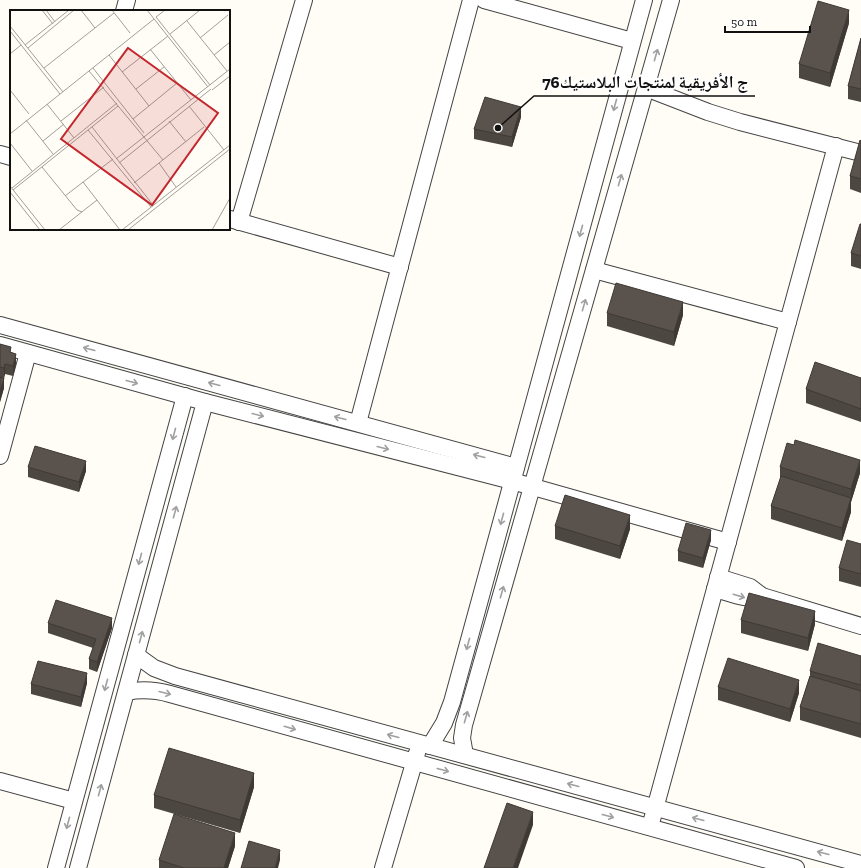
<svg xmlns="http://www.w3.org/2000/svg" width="861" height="868" font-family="'Zilla Slab','Noto Naskh Arabic',serif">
<rect width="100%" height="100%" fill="#fffdf5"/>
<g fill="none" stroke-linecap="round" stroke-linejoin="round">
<defs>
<g id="minor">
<path d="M484,0L632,41"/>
<path d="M124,11L127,0"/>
<path d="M646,88L708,112L740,122L861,153"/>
<path d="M0,154L11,157"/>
<path d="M230,219L400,267"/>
<path d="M239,222L304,0"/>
<path d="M594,270L788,322"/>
<path d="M0,325L516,467"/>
<path d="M0,345L205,402L512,481L728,542"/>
<path d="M358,423L471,0"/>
<path d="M0,456L28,353"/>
<path d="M718,577L750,587L762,596L861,626"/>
<path d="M715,589C731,593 746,601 762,596"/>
<path d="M136,655L154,668L175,676L861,864"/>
<path d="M127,692C142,689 155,690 170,694L796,868"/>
<path d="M430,746L444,723L452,702L644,0"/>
<path d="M465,755L462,738L464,725L671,0"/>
<path d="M0,781L74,801"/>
<path d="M650,827L836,146"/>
<path d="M56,868L185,396"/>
<path d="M78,868L205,402"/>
<path d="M383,868L417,753"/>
</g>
</defs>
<use href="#minor" stroke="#444" stroke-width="18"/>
<use href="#minor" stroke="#fff" stroke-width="16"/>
</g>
<g fill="#4d4742">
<path d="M849,23L830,87L799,78V64Z"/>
<path d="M861,38V102L848,99V86Z"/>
<path d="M521,117L512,147L474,139V129Z"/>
<path d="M861,141V193L850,189V176Z"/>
<path d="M861,224V269L851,266V253Z"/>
<path d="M607,313L683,315L674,346L607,326Z"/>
<path d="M0,344L11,352L16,364L13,376L5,374L4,378V388L0,402Z"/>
<path d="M861,378V422L806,403V389Z"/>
<path d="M28,467L86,471L79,492L28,477Z"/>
<path d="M780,467L860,473L851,502V512L842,541L771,519V506L780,480Z"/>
<path d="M555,526L630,529L620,559L555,539Z"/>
<path d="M711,540L703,568L678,561V551Z"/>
<path d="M861,544V587L839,581V568Z"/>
<path d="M741,620L815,624L808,651L741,633Z"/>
<path d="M48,623L112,628L97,672L89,669V659L93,648L48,633Z"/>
<path d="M861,656V738L800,720V707L810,676V671Z"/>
<path d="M87,683L81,707L31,694V684Z"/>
<path d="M718,687L799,693L790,722L718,700Z"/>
<path d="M254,787L240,833L154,808V795Z"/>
<path d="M235,846L228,868H159V860Z"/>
</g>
<g fill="#3f3936">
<path d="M849,10V23L830,87V73Z"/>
<path d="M521,107V117L512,147V137Z"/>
<path d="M683,302V315L674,346V332Z"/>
<path d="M16,354V364L13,376V366Z"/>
<path d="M5,364V374L4,378V368Z"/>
<path d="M4,378V388L0,402V392Z"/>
<path d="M860,460V473L851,502V489Z"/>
<path d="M86,461V471L79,492V482Z"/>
<path d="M851,498V512L842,541V528Z"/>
<path d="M630,515V529L620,559V546Z"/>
<path d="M711,530V540L703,568V558Z"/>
<path d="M815,611V624L808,651V638Z"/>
<path d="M112,618V628L97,672V662Z"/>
<path d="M87,673V683L81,707V697Z"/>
<path d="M799,680V693L790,722V709Z"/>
<path d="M254,773V787L240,833V820Z"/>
<path d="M533,812V825L518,868H513Z"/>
<path d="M235,833V846L228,868H224Z"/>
<path d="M280,850V860L278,868H275Z"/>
</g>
<g fill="#5a524d" stroke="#3f3936">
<path d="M818,1L849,10L830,73L799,64Z"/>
<path d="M861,38V89L848,86Z"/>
<path d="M485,97L521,107L512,137L474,129Z"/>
<path d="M860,140L861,141V179L850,176Z"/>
<path d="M860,224H861V256L851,253Z"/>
<path d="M616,283L683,302L674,332L607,313Z"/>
<path d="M0,344L11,347L10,352L16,354L13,366L5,364L4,368L0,367Z"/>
<path d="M815,362L861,378V409L806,389Z"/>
<path d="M0,377L4,378L0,392Z"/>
<path d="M795,440L860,460L851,489L780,467L787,443L794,445Z"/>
<path d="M35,446L86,461L79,482L28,467Z"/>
<path d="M781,476L851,498L842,528L771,506Z"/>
<path d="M565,495L630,515L620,546L555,526Z"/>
<path d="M686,523L711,530L703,558L678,551Z"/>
<path d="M847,540L861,544V574L839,568Z"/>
<path d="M749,593L815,611L808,638L741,620Z"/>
<path d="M56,600L112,618L97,662L89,659L96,639L48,623Z"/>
<path d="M818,643L861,656V685L810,671Z"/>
<path d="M728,658L799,680L790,709L718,687Z"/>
<path d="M38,661L87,673L81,697L31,684Z"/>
<path d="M810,676L861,691V724L800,707Z"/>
<path d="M169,748L254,773L240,820L154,795Z"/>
<path d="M507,803L533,812L513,868H484Z"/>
<path d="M174,814L235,833L224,868H184L159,860Z"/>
<path d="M249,841L280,850L275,868H241Z"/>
</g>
<defs><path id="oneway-shaft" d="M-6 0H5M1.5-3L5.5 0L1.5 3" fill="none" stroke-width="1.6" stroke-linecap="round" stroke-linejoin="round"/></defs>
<g stroke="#a0a0a0">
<use href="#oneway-shaft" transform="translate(656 55) rotate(-74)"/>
<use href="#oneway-shaft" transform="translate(615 105) rotate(105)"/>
<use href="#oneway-shaft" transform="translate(620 180) rotate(-74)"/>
<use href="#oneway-shaft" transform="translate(581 231) rotate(105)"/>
<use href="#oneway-shaft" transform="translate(584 305) rotate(-74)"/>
<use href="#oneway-shaft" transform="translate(89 349) rotate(-165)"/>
<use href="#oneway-shaft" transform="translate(132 382) rotate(15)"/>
<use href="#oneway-shaft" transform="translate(214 384) rotate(-165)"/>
<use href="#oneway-shaft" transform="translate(258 415) rotate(14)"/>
<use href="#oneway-shaft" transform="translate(340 418) rotate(-165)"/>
<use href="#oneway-shaft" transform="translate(174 434) rotate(105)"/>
<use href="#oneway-shaft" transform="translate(383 448) rotate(14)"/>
<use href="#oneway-shaft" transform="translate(479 456) rotate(-165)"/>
<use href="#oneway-shaft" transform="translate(175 512) rotate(-75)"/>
<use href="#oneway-shaft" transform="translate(502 519) rotate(105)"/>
<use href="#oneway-shaft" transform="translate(140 559) rotate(105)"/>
<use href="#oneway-shaft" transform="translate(502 592) rotate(-74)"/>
<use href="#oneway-shaft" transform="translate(739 596) rotate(16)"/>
<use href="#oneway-shaft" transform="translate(141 637) rotate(-75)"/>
<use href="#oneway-shaft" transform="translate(468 644) rotate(105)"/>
<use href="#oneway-shaft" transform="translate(106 685) rotate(105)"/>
<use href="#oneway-shaft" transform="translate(165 693) rotate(14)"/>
<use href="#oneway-shaft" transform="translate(466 717) rotate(-74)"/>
<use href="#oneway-shaft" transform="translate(290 728) rotate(16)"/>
<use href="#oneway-shaft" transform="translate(393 736) rotate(-165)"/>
<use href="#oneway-shaft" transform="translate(443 770) rotate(15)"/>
<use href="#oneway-shaft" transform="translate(573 785) rotate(-165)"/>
<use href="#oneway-shaft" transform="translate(100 790) rotate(-75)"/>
<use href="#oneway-shaft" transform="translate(608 816) rotate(15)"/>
<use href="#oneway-shaft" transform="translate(698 819) rotate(-165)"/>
<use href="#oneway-shaft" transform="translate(68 823) rotate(105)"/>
<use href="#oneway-shaft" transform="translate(823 853) rotate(-165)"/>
</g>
<g transform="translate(10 10)">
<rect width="220" height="220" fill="#fffdf5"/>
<path fill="none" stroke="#a09f9a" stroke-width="1" d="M32,0L43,14M36,0L45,12M71,0L85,18M102,0L120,23M137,0L198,77M155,0L146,7L200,75M177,11L217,61M0,16L53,82M0,21L50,84M160,24L190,0M190,28L218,5M15,35L59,0M18,38L64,0M140,39L181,90M0,44L11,35M99,45L139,96M204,45L220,32M34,58L104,3M83,58L134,123M79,61L153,150M112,62L158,26M126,79L154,57M0,80L19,104M202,80L220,66M37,94L64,128M179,96L214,140M123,109L167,73M16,110L43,144M51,111L94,77M159,111L176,132M82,117L143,195M78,120L141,197M0,124L144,9M33,131L54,114M0,133L22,161M106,149L220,59M109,153L201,79M149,153L166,177M32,157L67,200L72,202M73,172L110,220M124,173L194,117M0,176L35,220M2,178L107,93M3,180L108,96M0,182L30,220M55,186L103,149M49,220L87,190M112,220L220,135M118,220L220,139M202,220L220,188"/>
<path fill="#c4262e" fill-opacity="0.15" stroke="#c4262e" stroke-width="2" d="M118,38L208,103L142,195L51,129Z"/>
<rect width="220" height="220" fill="none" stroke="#111" stroke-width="2"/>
</g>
<path fill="none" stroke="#111" stroke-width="1.5" d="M498 128L534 96H755"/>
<circle fill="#111" stroke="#fff" stroke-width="1.5" cx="498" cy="128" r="4"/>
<g font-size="17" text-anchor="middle" font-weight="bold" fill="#111" stroke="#fff" stroke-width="4" stroke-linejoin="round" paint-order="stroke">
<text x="645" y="88">76ج الأفريقية لمنتجات البلاستيك</text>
</g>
<path d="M725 26v6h85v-6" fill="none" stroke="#111111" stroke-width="2"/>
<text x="731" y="26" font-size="12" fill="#111111" stroke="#ffffff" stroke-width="3" paint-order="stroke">50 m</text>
</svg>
